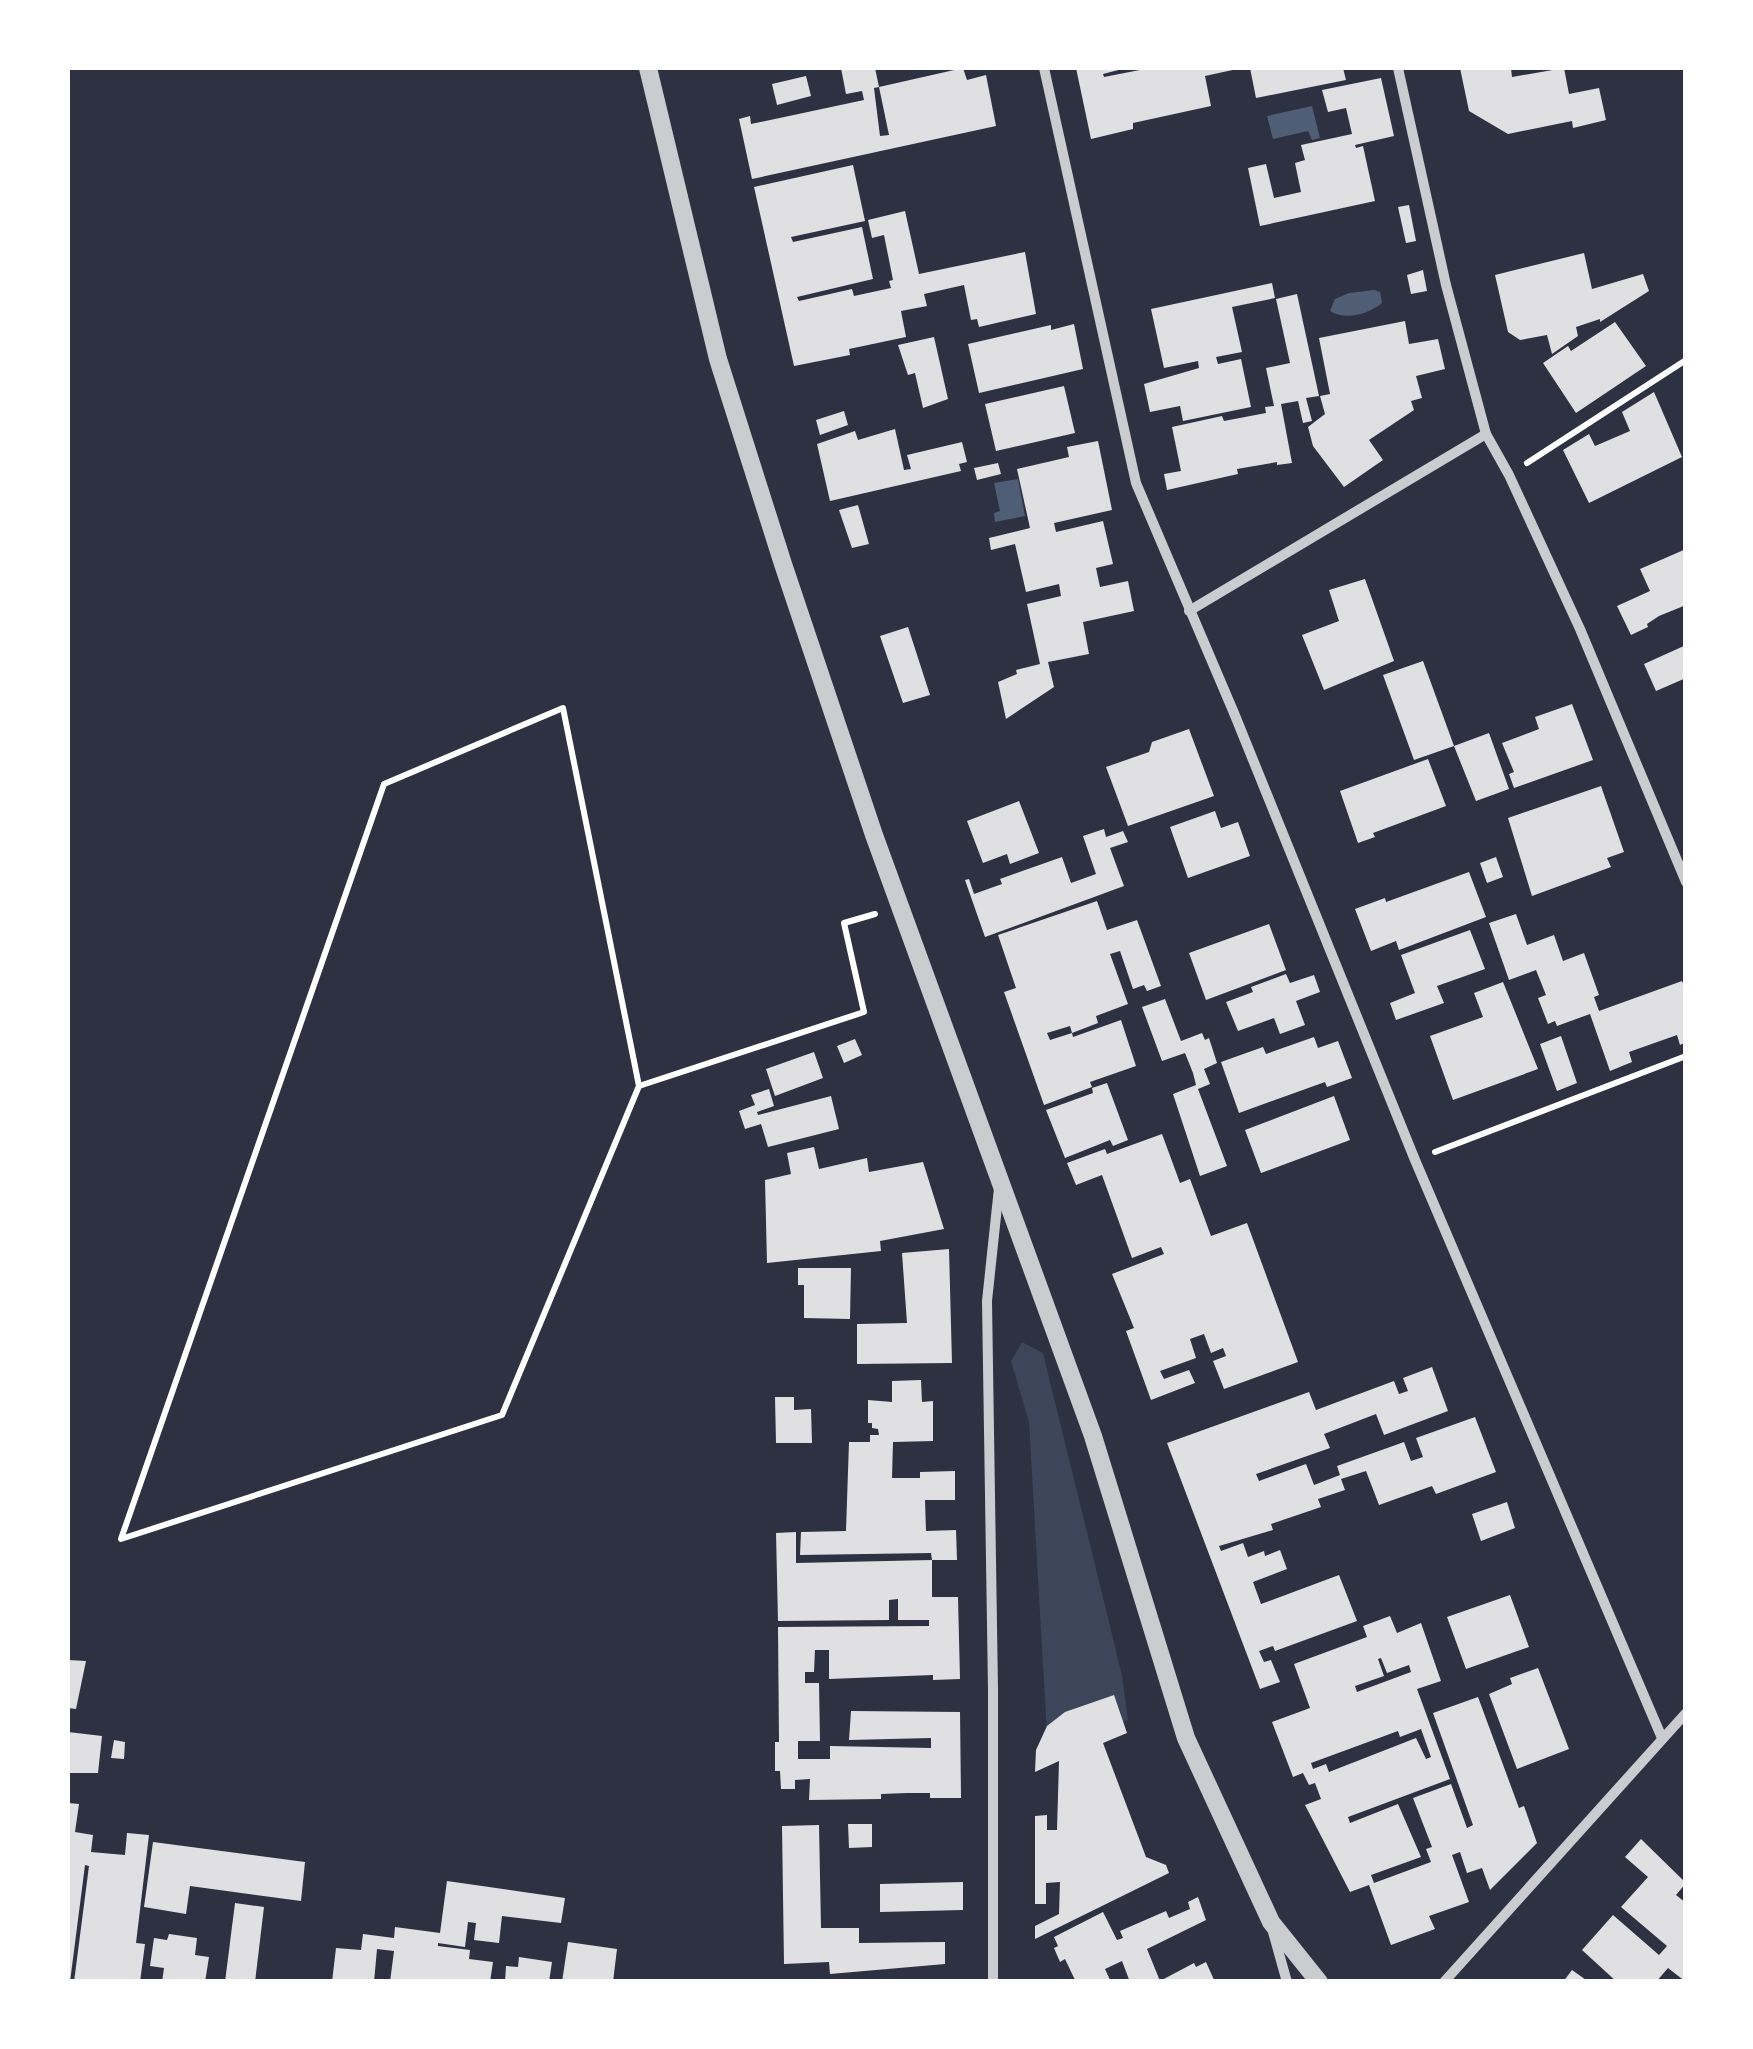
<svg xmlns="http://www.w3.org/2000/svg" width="1753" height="2049" font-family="'Golos Text',sans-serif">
<rect width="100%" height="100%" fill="#2d3142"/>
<path fill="#3c4559" d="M1022,1342L1043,1353L1122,1675L1128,1720L1048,1753L1029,1422L1011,1361Z"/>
<g fill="#4f5d75">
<path d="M1312,106L1320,138L1312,140L1308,131L1273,139L1267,116Z"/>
<path d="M1374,290L1380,292L1382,303C1368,314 1346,321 1330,311L1335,299L1349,293Z"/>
<path d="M1018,479L1025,516L995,522L994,513L1000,511L994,483Z"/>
</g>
<g fill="#e0e0e3" fill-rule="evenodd">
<path d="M841,68H875L879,87L874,88L880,136L889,135L879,87L963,68L967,80L986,75L996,126L752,179L739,119L750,116L751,124L864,100L862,91L846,94Z"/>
<path d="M1076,68H1126L1103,74L1104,77L1150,68L1237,69L1205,76L1211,106L1133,123V129L1091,139Z"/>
<path d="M1250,68H1343L1346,80L1256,98Z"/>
<path d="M1460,68H1511L1512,77L1564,68L1569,94L1599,88L1606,120L1573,128L1572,121L1508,134L1469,111Z"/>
<path d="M806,76L811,96L777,105L772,84Z"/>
<path d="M1381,78L1394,136L1355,145L1356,148L1363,146L1375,201L1260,226L1248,168L1266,164L1274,198L1301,192L1295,163L1305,160L1301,145L1352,134L1346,108L1328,112L1322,90Z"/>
<path d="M853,165L865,221L791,237L793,242L862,227L873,279L797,297L799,301L852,289L854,296L891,288L889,281L893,280L884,235L872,238L868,220L905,211L919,274L1025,252L1036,314L979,327L977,319L971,320L964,285L924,294L927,306L901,311L906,337L849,349L850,355L794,366L754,187Z"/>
<path d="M1409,205L1416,241L1406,243L1398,207Z"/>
<path d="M1584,253L1592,289L1643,274L1649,291L1600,322V319L1576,327L1578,336L1552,354L1547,335L1520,340L1508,332L1495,275Z"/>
<path d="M1423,270L1427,291L1411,294L1407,275Z"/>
<path d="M1272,283L1275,298L1232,307L1242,352L1216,357L1218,364L1241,359L1251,407L1183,421L1180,406L1150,412L1144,384L1199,368L1198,361L1164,368L1151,309Z"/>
<path d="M1297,294L1319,396L1306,398L1312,421L1303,423L1298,401L1281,404L1292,463L1277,465V462L1237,469L1238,474L1167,490L1164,474L1181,471L1172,427L1222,416L1224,421L1266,413L1265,407L1274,406L1266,368L1290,363L1276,299Z"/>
<path d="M1405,321L1409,344L1438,339L1445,369L1416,376L1422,398L1411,401L1414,410L1369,440L1383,460L1344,487L1313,446L1308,427L1325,414L1320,396L1330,394L1319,338Z"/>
<path d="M1615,322L1646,366L1576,413L1543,363L1568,346L1571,351Z"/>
<path d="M1074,324L1083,369L979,393L968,344L1051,325V330Z"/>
<path d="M934,337L948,399L923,408L915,373L908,375L898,345Z"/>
<path d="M1064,386L1075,433L996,451L985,404Z"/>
<path d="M1654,392L1682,457L1589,503L1563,450L1589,434L1595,446L1630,431L1622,412Z"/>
<path d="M844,411L848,425L820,435L816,420Z"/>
<path d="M895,429L904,470L911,469L907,455L962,442L967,462L959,464L961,471L830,501L817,444L855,431L858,440Z"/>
<path d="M1098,441L1112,510L1054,523L1056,532L1103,521L1113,564L1096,568L1100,587L1128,581L1134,611L1083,622L1089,654L1048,662L1054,687L1006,719L998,682L1017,674L1016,670L1040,664L1027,604L1061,596L1059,584L1026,592L1015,544L991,550L989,538L1030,528L1017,469L1069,457L1067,447Z"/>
<path d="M998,463L1001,474L977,480L974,468Z"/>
<path d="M858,505L869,544L852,548L839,510Z"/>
<path d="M1686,549V605L1659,616L1647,624L1648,627L1631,635L1617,606L1650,591L1640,569Z"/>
<path d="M1365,579L1394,661L1324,690L1302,635L1339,621L1329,590Z"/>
<path d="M908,627L930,695L903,703L880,636Z"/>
<path d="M1686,645V678L1656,691L1644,664Z"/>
<path d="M1423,661L1454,746L1414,760L1383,675Z"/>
<path d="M1572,704L1593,760L1514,788L1509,774L1514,772L1502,743L1539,729L1535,717Z"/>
<path d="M1189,729L1214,796L1128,826L1106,767L1149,752L1152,742Z"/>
<path d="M1489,733L1509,789L1476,801L1454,746Z"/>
<path d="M1428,759L1446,806L1373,833L1375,837L1358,843L1340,791Z"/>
<path d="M1601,786L1624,852L1607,858L1611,867L1532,896L1508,818Z"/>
<path d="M1019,801L1039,853L1010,864L1007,854L983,863L967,821Z"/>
<path d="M1215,811L1221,828L1238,822L1250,856L1188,878L1170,827Z"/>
<path d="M1104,829L1106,837L1123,831L1128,842L1110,848L1124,886L985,937L965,880L969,879L974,894L1002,884L1000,879L1062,857L1071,883L1096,874L1083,836Z"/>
<path d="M1496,857L1503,877L1487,883L1480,863Z"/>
<path d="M1469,872L1486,917L1399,950L1396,941L1371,951L1355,909L1385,898L1386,902Z"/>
<path d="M1097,901L1107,930L1137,920L1161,986L1147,991L1144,985L1133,989L1120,951L1110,954L1128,1004L1096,1016L1098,1023L1072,1033L1070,1026L1047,1033L1050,1040L1072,1033L1073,1037L1121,1020L1136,1066L1090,1082L1092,1087L1044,1105L1004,992L1016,988L998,935Z"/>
<path d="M1516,914L1527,945L1554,935L1563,961L1584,953L1599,995L1594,997L1599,1011L1682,981L1686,991V1042L1680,1045L1677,1035L1629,1052L1632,1062L1610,1071L1590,1014L1557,1026L1555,1021L1548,1024L1538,998L1546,995L1536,970L1509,980L1489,923Z"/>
<path d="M1269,924L1286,970L1206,1000L1189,953Z"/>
<path d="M1470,930L1485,969L1437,986L1444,1003L1396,1020L1390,1003L1415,993L1401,955Z"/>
<path d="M1286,974L1290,983L1314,975L1320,992L1296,1001L1305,1025L1280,1034L1274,1018L1238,1031L1226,1002L1253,992L1251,987Z"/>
<path d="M1503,982L1538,1069L1453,1100L1430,1036L1483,1017L1474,993Z"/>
<path d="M1165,999L1181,1041L1202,1033L1205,1040L1209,1038L1217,1063L1204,1069L1210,1084L1198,1089L1227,1166L1200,1176L1173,1094L1196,1085L1193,1073L1185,1053L1162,1061L1142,1007Z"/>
<path d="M1561,1036L1577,1083L1557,1091L1540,1044Z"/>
<path d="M1314,1037L1318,1048L1338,1041L1352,1078L1327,1087L1325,1082L1239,1113L1221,1062L1263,1047L1266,1054Z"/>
<path d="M855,1039L862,1055L844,1063L837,1046Z"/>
<path d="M814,1052L823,1078L775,1096L766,1069Z"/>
<path d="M1107,1083L1128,1140L1113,1146L1110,1140L1065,1158L1046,1110L1093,1093L1092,1088Z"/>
<path d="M769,1089L774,1106L757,1112L758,1115L831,1096L839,1129L768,1147L761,1124L745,1129L739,1111L755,1105L751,1095Z"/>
<path d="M1334,1096L1350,1140L1261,1173L1245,1130Z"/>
<path d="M1162,1134L1180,1183L1190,1179L1211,1236L1247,1223L1298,1362L1224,1389L1213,1361L1226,1356L1223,1348L1211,1353L1204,1334L1190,1339L1196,1358L1160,1371L1164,1379L1189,1370L1195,1383L1151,1400L1126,1331L1134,1328L1112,1274L1164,1254L1161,1247L1132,1258L1102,1175L1076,1185L1067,1163L1105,1149L1107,1154Z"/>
<path d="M814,1147L819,1169L867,1158L869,1172L923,1162L944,1229L880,1241L881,1251L767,1263L765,1180L791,1174L787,1153Z"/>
<path d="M949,1249L952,1363L857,1364V1324L907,1323L902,1253Z"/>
<path d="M798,1268H851L850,1319L804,1318V1285H798Z"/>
<path d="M1432,1367L1448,1411L1384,1435L1376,1414L1324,1434L1330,1448L1256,1474L1259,1481L1306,1464L1314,1485L1340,1475L1337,1466L1404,1442L1411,1461L1423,1457L1416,1438L1475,1417L1496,1472L1436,1494L1432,1486L1379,1505L1366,1471L1341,1479L1345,1490L1318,1499L1321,1507L1271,1524L1273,1530L1219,1546L1221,1551L1243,1543L1248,1557L1264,1551L1265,1556L1280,1550L1287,1569L1253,1582L1261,1604L1339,1575L1357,1621L1275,1651L1273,1646L1259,1651L1264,1662L1271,1660L1280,1682L1260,1689L1167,1443L1309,1392L1316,1410L1394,1381L1399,1394L1408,1391L1403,1378Z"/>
<path d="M921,1380L922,1402L933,1401V1441L893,1442L892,1478H920V1472L955,1471V1500H925L926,1531L956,1530L957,1560H932L931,1553L800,1555L801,1532L846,1531L849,1442H870V1435H879L878,1429L872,1428V1423H868V1400L892,1402V1381Z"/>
<path d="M775,1397H794V1410L811,1409L812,1443H776Z"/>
<path d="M1507,1502L1515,1528L1481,1541L1472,1514Z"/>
<path d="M796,1532V1563L932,1560V1597H958L960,1679L933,1680V1675L829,1679V1650H815L814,1672H805V1683H819L820,1741H798V1759H830V1746L931,1748V1738L849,1740L851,1711L960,1712L961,1798H930V1793H907L881,1794V1799L809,1800L810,1779L795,1780V1789H781L780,1771H775V1742H779L778,1627L929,1626V1620H898V1599L889,1600V1620L778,1621L776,1533Z"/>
<path d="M1510,1595L1529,1647L1466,1669L1447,1617Z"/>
<path d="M1390,1616L1397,1633L1421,1623L1441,1681L1417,1689L1450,1779L1348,1817L1350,1823L1398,1804L1421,1857L1371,1875L1374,1883L1431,1862L1426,1849L1432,1847L1413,1798L1451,1784L1467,1828L1473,1825L1433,1713L1478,1697L1519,1808L1524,1806L1537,1843L1490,1890L1482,1868L1467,1873L1460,1852L1452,1855L1469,1902L1429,1916L1435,1929L1391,1945L1369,1885L1350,1892L1305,1805L1321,1799L1315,1783L1309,1785L1303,1773L1293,1777L1272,1722L1310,1708L1294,1664L1367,1637L1363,1626ZM1381,1658L1387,1673L1409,1665L1411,1672L1357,1692L1355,1686L1384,1676L1378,1659ZM1421,1729L1431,1757L1426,1759L1416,1738L1329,1772L1326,1764L1313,1769L1311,1763L1398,1731L1400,1737Z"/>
<path d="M68,1660L86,1661L76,1709L68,1708Z"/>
<path d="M1538,1668L1569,1749L1517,1769L1489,1694L1512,1684L1510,1678Z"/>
<path d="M1114,1695L1127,1733L1103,1743L1146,1857L1166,1865L1169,1873L1035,1939V1926L1059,1914L1060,1882L1046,1883V1904H1035V1816L1047,1815V1830H1057L1059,1761L1035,1772L1036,1750L1047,1726L1065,1712Z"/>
<path d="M68,1732L102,1736L98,1773H68Z"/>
<path d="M114,1740L125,1742L124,1759L111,1758Z"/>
<path d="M68,1803L79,1804L75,1832L93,1835L91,1852L125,1855L127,1833L149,1835L136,1943L145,1944L140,1982H74L89,1866L85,1865L70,1982H68Z"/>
<path d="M848,1824H872V1847L849,1848Z"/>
<path d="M819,1825L821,1928H859V1943L945,1942V1964L830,1974L829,1962L784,1964L782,1826Z"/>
<path d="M1641,1839L1686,1883L1676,1895L1686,1903V1982L1668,1968L1656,1982H1617L1582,1950L1613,1915L1659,1955L1667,1946L1621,1907L1648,1877L1625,1857Z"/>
<path d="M153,1842L305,1862L301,1901L190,1886L186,1914L144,1907Z"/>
<path d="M447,1881L565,1898L561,1923L502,1916L499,1943L474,1940L476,1923L468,1922L465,1947L438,1943V1946L470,1950L469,1959L493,1962L490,1982H390L394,1951L377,1949L374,1982H332L336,1948L361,1950L363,1934L394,1938L395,1927L440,1933Z"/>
<path d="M963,1882V1910L880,1912V1884Z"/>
<path d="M1198,1897L1206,1920L1147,1949L1160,1981L1194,1963L1196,1967L1206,1962L1215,1982H1130L1122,1961L1105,1969L1111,1982H1076L1065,1959L1060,1962L1054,1948L1058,1946L1054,1937L1103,1912L1117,1940L1123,1938L1120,1931L1166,1911L1169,1918L1190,1909L1188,1902Z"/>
<path d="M235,1903L264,1907L255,1982H225Z"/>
<path d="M169,1934L197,1938L195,1955L209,1957L205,1982H162L164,1968L150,1966L154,1938L167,1940Z"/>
<path d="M568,1942L617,1949L613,1982H562Z"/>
<path d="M519,1957L552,1962L549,1982H505L506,1966L518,1967Z"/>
<path d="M1572,1970L1589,1982H1563Z"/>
</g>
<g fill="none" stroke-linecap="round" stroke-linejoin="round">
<g stroke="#fff" stroke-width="6">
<path d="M1527,463L1686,360"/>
<path d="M563,708L639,1086L502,1415L121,1539L384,784Z"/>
<path d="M639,1086L864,1012L844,923L875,914"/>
<path d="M1435,1152L1686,1056"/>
</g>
<g stroke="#caccd0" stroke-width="10">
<path d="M1044,68L1136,483L1234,713L1415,1160L1662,1738"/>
<path d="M1398,68L1446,285L1486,434L1509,475L1580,629L1686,882"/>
<path d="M1189,611L1486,434"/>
<path d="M1273,1932L1287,1982"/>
<path d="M993,1982V1690L987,1301L999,1188"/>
<path d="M1444,1982L1686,1713"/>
</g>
<path stroke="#caccd0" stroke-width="18" d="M648,68L718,359L783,564L874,835L1093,1436L1186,1738L1271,1922L1319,1982"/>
</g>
<rect width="1753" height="2049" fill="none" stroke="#ffffff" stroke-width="140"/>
</svg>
